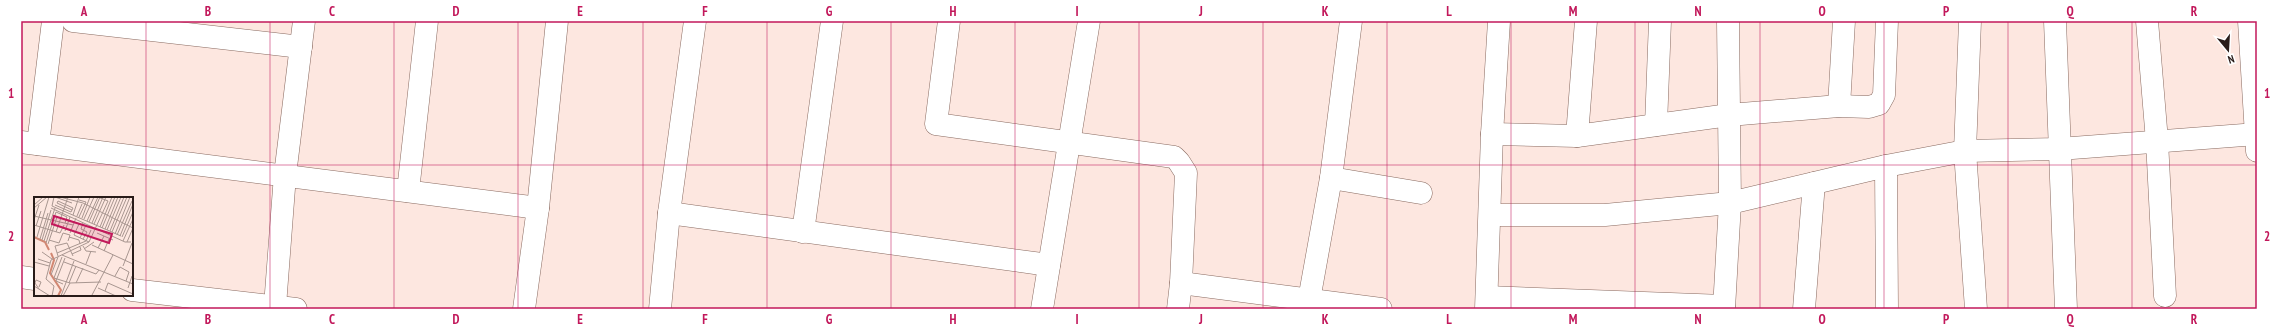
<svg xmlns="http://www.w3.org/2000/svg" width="2278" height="330" font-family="'PT Sans Narrow',sans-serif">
<rect width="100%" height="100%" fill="#fde7e0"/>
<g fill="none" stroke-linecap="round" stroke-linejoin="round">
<defs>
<g id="minor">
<path d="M73,21L301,47"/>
<path d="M949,21L936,124L1174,157L1179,162L1186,173L1181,283L1178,309"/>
<path d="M1970,21L1965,151L1976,309"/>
<path d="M2055,21L2066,309"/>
<path d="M2147,21L2157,141L2165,296"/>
<path d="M2249,21L2257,151"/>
<path d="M1839,106L1844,21"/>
<path d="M1656,125L1660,21"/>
<path d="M1492,134L1577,136L1729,115L1839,106L1869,107L1879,104L1884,95L1887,21"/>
<path d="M1577,136L1586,21"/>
<path d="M21,142L538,208"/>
<path d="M38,144L53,21"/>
<path d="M1886,166L1887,309"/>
<path d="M1331,178L1421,193"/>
<path d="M408,191L427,21"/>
<path d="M669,213L1049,265"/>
<path d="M1490,215H1605L1730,203L1886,166L1965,151L2059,149L2257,134"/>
<path d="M803,232L832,21"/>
<path d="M21,277L35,279"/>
<path d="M1181,283L1381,309"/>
<path d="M132,290L296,309"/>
<path d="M1487,297L1724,306"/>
<path d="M1309,300L1331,178L1351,21"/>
<path d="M275,306L285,175L304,21"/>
<path d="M524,309L538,208L557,21"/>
<path d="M660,309L669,213L695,21"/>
<path d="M1042,309L1089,21"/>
<path d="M1486,309L1492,134L1499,21"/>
<path d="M1724,309L1730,203L1728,21"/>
<path d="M1804,309L1814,183"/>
</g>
</defs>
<use href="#minor" stroke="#896a60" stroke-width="23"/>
<use href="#minor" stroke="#fff" stroke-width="22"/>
</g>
<path fill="none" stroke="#c2185b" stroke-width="1" stroke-opacity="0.55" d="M146,21V309M270,21V309M394,21V309M518,21V309M643,21V309M767,21V309M891,21V309M1015,21V309M1139,21V309M1263,21V309M1387,21V309M1511,21V309M1635,21V309M1760,21V309M1884,21V309M2008,21V309M2132,21V309M21,165H2257"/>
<g transform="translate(34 197)">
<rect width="99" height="99" fill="#fde7e0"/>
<path fill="none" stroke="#d28772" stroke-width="2" d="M0,40L11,45L15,53M17,56L20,63L16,76L27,93L24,99"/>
<path fill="none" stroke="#a89690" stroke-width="1" d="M20,0L18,9L87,39M21,0L38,6M26,0L49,6L99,31M45,3L52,5L45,20M24,4L39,11L37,15M24,4L23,6L38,13M0,8L9,0M21,8L37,15M0,11L13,0M17,11L91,45H97M22,15L33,20L31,26M39,18L45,0M0,19L39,28M43,19L48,7M48,21L56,0M50,22L60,0M0,23L5,8M53,24L64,0M55,25L66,0M58,26L69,0M45,27L40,38L55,45M60,27L72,0M0,28L26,36L30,28M2,29L7,14M66,30L78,0M68,31L81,0M71,32L84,0M73,33L87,0M31,34L36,20M76,34L90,0M22,35L34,0M78,35L93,0M36,36L42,21M63,36L79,43M81,37L96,0M83,38L98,4M86,39L99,7M3,40L15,0M35,40L45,43L46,47M88,40L99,15M46,41L52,28M6,42L14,16M49,42L53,35L47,32L49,26M8,43L17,13M15,43L25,46L29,36L36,38L34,44M10,44L21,11M89,44L99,22M93,45L99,31M12,46L22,15M14,47L23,20M58,48L99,67M49,49L52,54L62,55M64,51L70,39M50,52L60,45M70,54L75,42M8,55L18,62M23,56L52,44L57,33M38,57L47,53L46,50M28,58L99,87M24,59L21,49L33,46L39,59M28,60L20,81L36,86L67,85M4,62L16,66M0,65L15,69M30,65L62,77L65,73M52,67L57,54M89,69L98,46M17,78L24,60M81,79L86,70L95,75L92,84M35,86L42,69M42,86L49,71M29,87L22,84L31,61M0,89L16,99M5,90L7,85L2,83L1,86L5,92M64,91L82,99M94,91L98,79M71,94L74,86L99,97M58,98L79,58M18,99L20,89L12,82L17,63L55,45L74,4L64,0M27,99L40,64M29,99L36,86"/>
<path fill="#c2185b" fill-opacity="0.15" stroke="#c2185b" stroke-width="2" d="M20,19L78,37L75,46L18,27Z"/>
<rect width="99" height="99" fill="none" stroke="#291c19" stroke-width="2"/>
</g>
<rect width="2278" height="330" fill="none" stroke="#ffffff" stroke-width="44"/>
<g transform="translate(2228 50) rotate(162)" stroke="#ffffff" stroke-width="3" paint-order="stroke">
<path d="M0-3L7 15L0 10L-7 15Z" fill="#291c19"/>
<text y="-6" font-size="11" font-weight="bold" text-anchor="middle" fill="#291c19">N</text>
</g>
<rect x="22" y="22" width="2234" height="286" fill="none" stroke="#c2185b" stroke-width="1.5"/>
<g font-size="13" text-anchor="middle" font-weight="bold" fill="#c2185b">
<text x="84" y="16">A</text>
<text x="208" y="16">B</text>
<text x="332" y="16">C</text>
<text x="456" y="16">D</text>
<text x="580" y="16">E</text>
<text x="705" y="16">F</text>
<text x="829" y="16">G</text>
<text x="953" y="16">H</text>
<text x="1077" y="16">I</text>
<text x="1201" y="16">J</text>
<text x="1325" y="16">K</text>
<text x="1449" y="16">L</text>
<text x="1573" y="16">M</text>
<text x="1698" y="16">N</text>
<text x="1822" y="16">O</text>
<text x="1946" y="16">P</text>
<text x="2070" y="16">Q</text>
<text x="2194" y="16">R</text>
<text x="11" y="98">1</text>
<text x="2267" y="98">1</text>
<text x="11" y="241">2</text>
<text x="2267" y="241">2</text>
<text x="84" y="324">A</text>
<text x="208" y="324">B</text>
<text x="332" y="324">C</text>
<text x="456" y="324">D</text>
<text x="580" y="324">E</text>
<text x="705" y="324">F</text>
<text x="829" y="324">G</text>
<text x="953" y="324">H</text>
<text x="1077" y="324">I</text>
<text x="1201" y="324">J</text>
<text x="1325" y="324">K</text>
<text x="1449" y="324">L</text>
<text x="1573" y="324">M</text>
<text x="1698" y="324">N</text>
<text x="1822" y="324">O</text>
<text x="1946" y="324">P</text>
<text x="2070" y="324">Q</text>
<text x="2194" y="324">R</text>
</g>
</svg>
